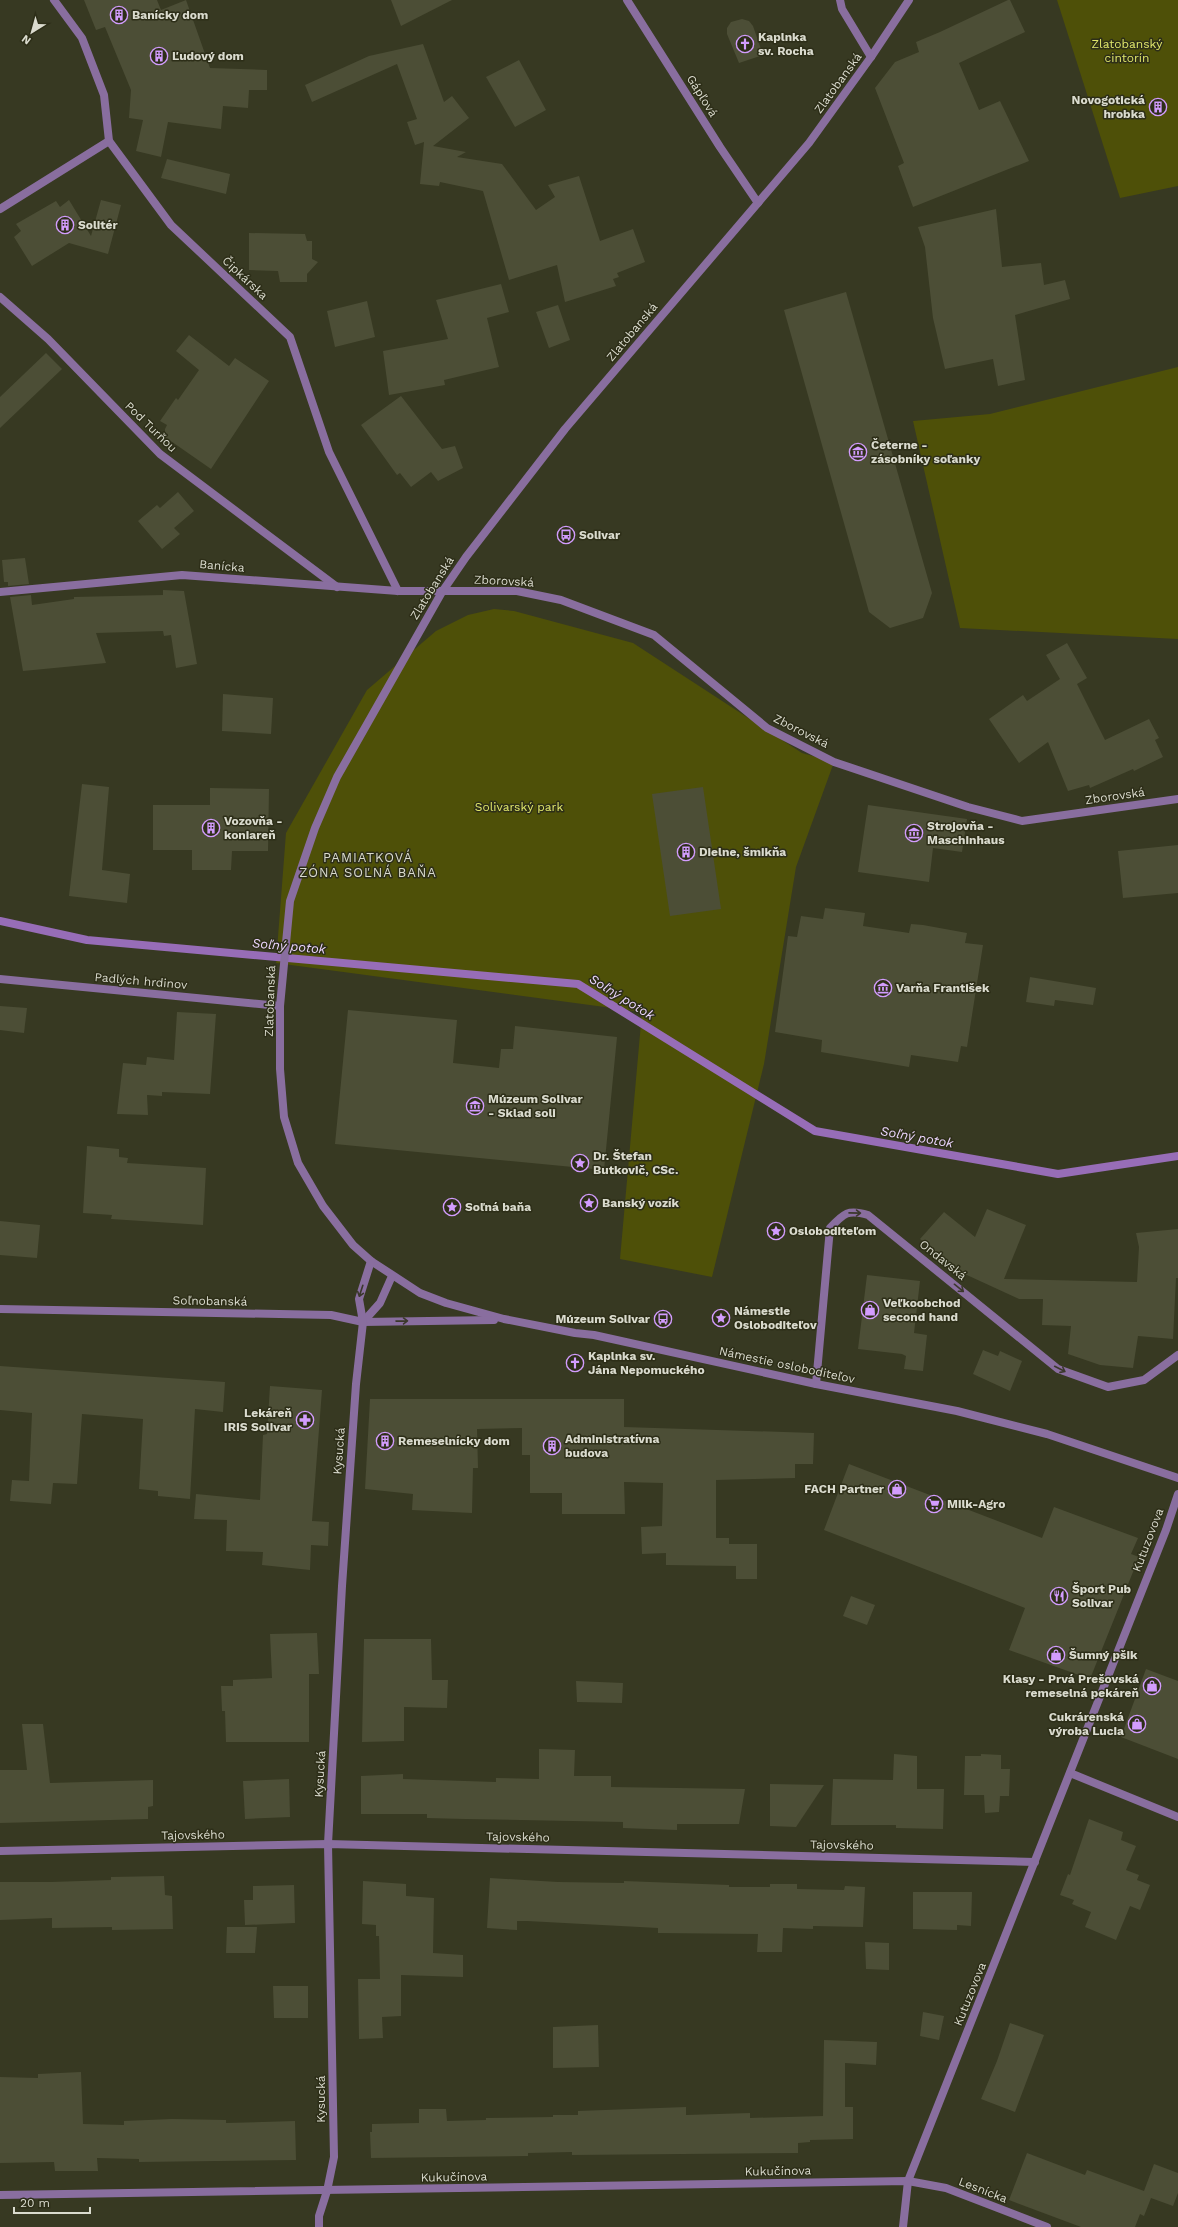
<svg xmlns="http://www.w3.org/2000/svg" width="1178" height="2227" font-family="'Work Sans',sans-serif">
<rect width="100%" height="100%" fill="#373922"/>
<g fill="#4e5008">
<path d="M1057,0H1178V186L1120,198Z"/>
<path d="M1178,367V639L960,628L913,421L990,414Z"/>
<path d="M494,609L514,611L633,643L802,753L834,762L796,867L764,1064L712,1277L620,1259L642,1012L276,963L286,833L367,690L436,631L468,615Z"/>
</g>
<g fill="none" stroke-linecap="round" stroke-linejoin="round">
<path stroke="#976db7" stroke-width="8" d="M0,921L87,940L578,984L815,1131L1058,1174L1178,1156"/>
</g>
<g fill="#4c4e36">
<path d="M84,0H157L161,10L186,0L210,68L267,70V90H249L248,108L223,106L221,129L168,122L161,157L136,151L143,120L129,118L131,90L105,27L96,30Z"/>
<path d="M391,0H452L401,26Z"/>
<path d="M1008,0H1010L1025,32L959,63L979,110L1000,101L1029,161L913,207L898,166L904,163L875,88L895,62L919,52L916,42L940,32Z"/>
<path d="M742,19L749,21L753,26L763,55L739,63L727,34V28L731,22Z"/>
<path d="M423,44L444,102L452,96L469,118L433,146L466,152L457,157L502,164L536,210L555,197L548,185L579,176L600,241L633,229L645,262L617,273L619,277L613,279L616,286L565,302L557,265L509,280L483,191L440,182L439,186L420,184L424,142L415,145L407,122L417,119L397,64L312,102L305,85L369,56Z"/>
<path d="M519,60L546,110L515,127L486,77Z"/>
<path d="M167,159L230,174L226,194L161,178Z"/>
<path d="M69,200L91,236L101,200L121,205L108,254L69,243L32,266L14,237L21,231L16,224L56,201L60,207Z"/>
<path d="M996,209L1002,267L1041,263L1044,285L1065,280L1070,299L1015,315L1025,380L998,386L993,359L945,369L933,318L925,247L918,227Z"/>
<path d="M249,233L305,234L307,241H312V259L318,262L307,274V282H280L278,271L249,270Z"/>
<path d="M501,284L509,312L487,318L499,367L444,380L445,385L389,395L383,351L448,339L436,300Z"/>
<path d="M846,292L932,593L923,618L890,628L869,612L784,310Z"/>
<path d="M367,301L375,337L335,347L327,311Z"/>
<path d="M558,305L570,340L549,348L536,312Z"/>
<path d="M189,335L229,366L235,358L269,381L211,469L165,437V429L167,425L160,421L176,398L178,400L199,370L176,351Z"/>
<path d="M46,353L62,369L0,428V397Z"/>
<path d="M401,396L442,449L455,446L463,468L438,481L431,472L411,487L400,473L397,475L361,425Z"/>
<path d="M178,492L194,511L174,528L180,534L162,549L138,521L157,505L160,508Z"/>
<path d="M25,558L29,584L8,586V582H4L2,560Z"/>
<path d="M163,590L184,591L197,664L176,668L171,635L164,636L163,631L96,633L106,663L23,671L10,597L31,595L32,605L74,599V597L163,595Z"/>
<path d="M1067,643L1087,678L1077,684L1105,740L1149,719L1159,738L1155,740L1163,757L1134,771L1133,769L1090,788L1089,785L1068,791L1048,742L1019,763L989,719L1023,695L1027,701L1060,679L1046,655Z"/>
<path d="M223,694L273,698L271,734L222,731Z"/>
<path d="M82,784L109,787L102,870L130,874L127,903L69,896Z"/>
<path d="M703,787L721,909L670,916L652,794Z"/>
<path d="M210,788L269,789L268,851H232L231,870H192V850H153V805H210Z"/>
<path d="M868,805L967,819L962,852L933,848L929,882L858,872Z"/>
<path d="M1178,845V893L1123,898L1118,851Z"/>
<path d="M825,908L865,913L863,926L909,933L911,924L923,925L967,933L965,943L983,945L967,1047L961,1046L958,1062L911,1055L909,1067L821,1052L822,1040L775,1032L788,936L797,937L801,916L823,919Z"/>
<path d="M1030,977L1096,988L1093,1005L1055,1000L1054,1006L1026,1002Z"/>
<path d="M0,1006L27,1008L24,1033L0,1030Z"/>
<path d="M348,1010L457,1020L453,1063L499,1068L501,1049H513L515,1026L617,1037L604,1170L335,1144Z"/>
<path d="M177,1012L216,1014L210,1094L162,1092V1096L147,1095L148,1115L117,1114L123,1063L146,1065L147,1057L174,1060Z"/>
<path d="M87,1146L119,1149V1157L128,1158L127,1163L206,1168L203,1225L111,1219L112,1215L83,1213Z"/>
<path d="M987,1209L1026,1225L1004,1279L1137,1282L1139,1247L1136,1233L1178,1229V1278H1176L1173,1339L1138,1336L1133,1368L1100,1365L1068,1354L1071,1326L1042,1325L1043,1299H1019L956,1270L920,1239L944,1212L975,1237Z"/>
<path d="M0,1221L40,1225L37,1258L0,1255Z"/>
<path d="M867,1275L920,1281L914,1333L927,1335L923,1371L904,1369L906,1356L902,1354L858,1349Z"/>
<path d="M983,1350L998,1356L1000,1351L1022,1361L1010,1391L973,1374Z"/>
<path d="M0,1366L225,1382L223,1412L195,1409L190,1499L158,1496V1491L139,1489L143,1419L82,1414L77,1484L53,1483L51,1504L10,1501L12,1480L29,1481L32,1413L0,1410Z"/>
<path d="M270,1386L322,1390L312,1521L329,1522L328,1546L311,1545L310,1570L262,1565L263,1552L226,1551L227,1520L194,1519L196,1494L260,1500L263,1435L267,1434Z"/>
<path d="M370,1399H624V1427L814,1433L813,1464H795V1478L716,1480V1538H729V1544H757V1579H736V1566L666,1565V1553L642,1554L641,1527L662,1526L663,1483L624,1482L625,1514H562V1493H530V1455H522V1428L477,1429L478,1468H473L472,1513L412,1510L413,1494L365,1489Z"/>
<path d="M849,1464L1042,1538L1054,1507L1138,1538L1131,1554L1139,1557L1090,1679L1009,1650L1025,1608L824,1530Z"/>
<path d="M851,1596L875,1605L867,1625L843,1616Z"/>
<path d="M317,1633L319,1674H309V1742H226L225,1711H222L221,1686H233V1680L272,1678L270,1634Z"/>
<path d="M364,1639H431L432,1680H448L447,1708L404,1707V1741L362,1742Z"/>
<path d="M1146,1669L1178,1681V1759L1121,1737Z"/>
<path d="M576,1681L623,1683L622,1703L577,1702Z"/>
<path d="M22,1724H43L50,1783L153,1780V1806L148,1807V1819L0,1823V1770H27Z"/>
<path d="M539,1749L575,1750L574,1776H611V1787L745,1789L739,1824H677V1830L623,1828V1822L465,1819L427,1818V1814H361V1776L403,1774V1779L496,1782V1778L539,1779Z"/>
<path d="M894,1754L917,1756V1789H944L943,1829L896,1828V1825H831L833,1779L893,1780Z"/>
<path d="M981,1754L1001,1755V1769H1010L1009,1796H1000L999,1812L985,1813L984,1795H964L965,1756H981Z"/>
<path d="M289,1779L290,1817L245,1819L243,1781Z"/>
<path d="M770,1784L824,1785L796,1827L770,1826Z"/>
<path d="M1089,1819L1123,1832L1121,1840L1136,1846L1126,1870L1139,1875L1137,1880L1150,1885L1140,1910L1130,1906L1116,1940L1085,1927L1091,1912L1072,1904L1074,1900L1060,1895L1068,1874L1070,1875Z"/>
<path d="M164,1876L165,1895L172,1896L173,1929L112,1930V1927L52,1928V1918L0,1920V1882H51L111,1880V1877Z"/>
<path d="M490,1878L558,1882L624,1883V1881L729,1885V1887H770V1884H797V1889L844,1890L845,1886L865,1887L863,1927L813,1926V1929L783,1928L782,1952H757L758,1934L658,1933V1928L527,1921H517V1930L487,1928Z"/>
<path d="M363,1881L406,1884V1896L434,1898L433,1953L463,1955V1977L401,1975V2016L382,2017L383,2038L359,2039L358,1979H380L379,1936H376V1925L362,1924Z"/>
<path d="M294,1885L295,1923L245,1925L244,1900H253V1886Z"/>
<path d="M913,1892H972L971,1926L957,1925V1930L913,1929Z"/>
<path d="M227,1927H257L255,1953H226Z"/>
<path d="M865,1942L889,1943V1970L866,1969Z"/>
<path d="M273,1986H308V2018H274Z"/>
<path d="M923,2012L944,2016L939,2040L920,2036Z"/>
<path d="M1010,2023L1044,2035L1015,2112L981,2099L997,2061Z"/>
<path d="M598,2025L599,2067L553,2068V2027Z"/>
<path d="M824,2040L877,2042L876,2065L845,2063V2107H853V2139L810,2140V2142L798,2143V2153L572,2155V2152L528,2153V2156L371,2158L370,2132H372V2124L419,2123V2109H446L447,2121L486,2120V2118L553,2117V2115H578V2111L686,2107V2115L750,2113V2118L823,2116Z"/>
<path d="M81,2072L83,2124L124,2125V2121L172,2119L226,2120V2123L295,2121L296,2160L139,2162V2159L97,2158L98,2171H55L54,2162L0,2163V2077L38,2078V2074Z"/>
<path d="M1027,2153L1085,2175L1087,2170L1144,2191L1154,2164L1178,2173V2193L1173,2206L1151,2198L1144,2216L1140,2214L1135,2227H1081L1009,2200Z"/>
</g>
<g fill="none" stroke-linecap="round" stroke-linejoin="round">
<g stroke="#896e9f" stroke-width="8">
<path d="M54,0L82,38L104,95L109,141L171,225L290,337L329,452L398,591"/>
<path d="M627,0L720,147L758,203"/>
<path d="M840,0L842,9L871,57"/>
<path d="M0,209L109,141"/>
<path d="M0,297L48,339L160,454L337,587"/>
<path d="M0,592L182,575L398,591H517L561,600L654,635L767,728L834,762L968,807L1022,821L1178,799"/>
<path d="M0,979L280,1006"/>
<path d="M816,1384L830,1228C844,1213 848,1209 868,1215L1058,1369L1108,1387L1144,1380L1178,1355"/>
<path d="M1070,1773L1178,1817"/>
<path d="M0,1851L328,1844L1035,1862"/>
<path d="M0,2195L908,2181L946,2188L1047,2227"/>
<path d="M903,2227L908,2181L1166,1530L1178,1494"/>
</g>
<g stroke="#896e9f" stroke-width="8">
<path d="M909,0L871,57L809,143L565,429L466,557L442,592L337,777L315,828L290,901L280,1006V1069L284,1117L298,1163L323,1206L353,1245L371,1261L420,1293L446,1303L504,1319L575,1333L594,1335L816,1384L957,1411L1047,1434L1178,1478"/>
<path d="M0,1309L331,1315L363,1322L494,1320"/>
<path d="M363,1322L380,1303L392,1276"/>
<path d="M319,2227V2216L327,2191L334,2157L328,1844L342,1586L356,1384L363,1322L359,1299L371,1261"/>
</g>
</g>
<defs><path id="oneway-shaft" d="M-6 0H5M1.5-3L5.5 0L1.5 3" fill="none" stroke-width="1.6" stroke-linecap="round" stroke-linejoin="round"/></defs>
<g stroke="#3b382c">
<use href="#oneway-shaft" transform="translate(855 1213) rotate(1)"/>
<use href="#oneway-shaft" transform="translate(959 1288) rotate(39)"/>
<use href="#oneway-shaft" transform="translate(361 1291) rotate(108)"/>
<use href="#oneway-shaft" transform="translate(402 1321) rotate(-1)"/>
<use href="#oneway-shaft" transform="translate(1060 1369) rotate(27)"/>
</g>
<defs>
<symbol id="building-ring" viewBox="-11 -11 22 22"><circle r="9.5" fill="#2d2e18" stroke="#d29cfd" stroke-width="1.5"/><path d="M-4-6H4V6H1V3H-1V6H-4ZM-2.5-4.3h1.7v1.8h-1.7ZM.8-4.3h1.7v1.8H.8ZM-2.5-1h1.7V.8h-1.7ZM.8-1h1.7V.8H.8Z" fill="#d29cfd"/></symbol>
<symbol id="church-ring" viewBox="-11 -11 22 22"><circle r="9.5" fill="#2d2e18" stroke="#d29cfd" stroke-width="1.5"/><path d="M-1.2-6h2.4v3.5h3.3v2.4h-3.3V6h-2.4V-.1h-3.3v-2.4h3.3Z" fill="#d29cfd"/></symbol>
<symbol id="museum-ring" viewBox="-11 -11 22 22"><circle r="9.5" fill="#2d2e18" stroke="#d29cfd" stroke-width="1.5"/><path d="M0-6L6-3V-2H-6V-3ZM-5-1h2V3h-2ZM-1-1h2V3h-2ZM3-1h2V3H3ZM-6 4H6V6H-6Z" fill="#d29cfd"/></symbol>
<symbol id="bus-ring" viewBox="-11 -11 22 22"><circle r="9.5" fill="#2d2e18" stroke="#d29cfd" stroke-width="1.5"/><path d="M-5-6H5V4H4V6H2V4H-2V6H-4V4H-5ZM-3.5-4V0h7V-4ZM-3.5 1.2v1.5H-2V1.2ZM2 1.2v1.5H3.5V1.2Z" fill="#d29cfd"/></symbol>
<symbol id="sight-ring" viewBox="-11 -11 22 22"><circle r="9.5" fill="#2d2e18" stroke="#d29cfd" stroke-width="1.5"/><path d="M0-6L1.8-2.2L6-1.7L2.9 1.2L3.7 5.4L0 3.3L-3.7 5.4L-2.9 1.2L-6-1.7L-1.8-2.2Z" fill="#d29cfd"/></symbol>
<symbol id="shop-ring" viewBox="-11 -11 22 22"><circle r="9.5" fill="#2d2e18" stroke="#d29cfd" stroke-width="1.5"/><path d="M-5-2.5h2.3a2.7 3.5 0 0 1 5.4 0H5L5.5 6h-11ZM-1.5-2.5h3a1.5 2.3 0 0 0-3 0Z" fill="#d29cfd"/></symbol>
<symbol id="pharmacy-ring" viewBox="-11 -11 22 22"><circle r="9.5" fill="#2d2e18" stroke="#d29cfd" stroke-width="1.5"/><path d="M-2-6h4v4h4v4h-4v4h-4v-4h-4v-4h4Z" fill="#d29cfd"/></symbol>
<symbol id="supermarket-ring" viewBox="-11 -11 22 22"><circle r="9.5" fill="#2d2e18" stroke="#d29cfd" stroke-width="1.5"/><path d="M-6-5.5h2.5l.6 2H6L4.5 2H-2.5L-4.4-4H-6ZM-1.5 3.2a1.3 1.3 0 1 0 .1 0ZM3 3.2a1.3 1.3 0 1 0 .1 0Z" fill="#d29cfd"/></symbol>
<symbol id="restaurant-ring" viewBox="-11 -11 22 22"><circle r="9.5" fill="#2d2e18" stroke="#d29cfd" stroke-width="1.5"/><path d="M-5-6h1v4h1v-4h1v4h1v-4h1v5L-1.5 .5V6h-2V.5L-5-1ZM5-6V6H3V1.5H1.5Q1.5-4 5-6Z" fill="#d29cfd"/></symbol>
</defs>
<g fill-rule="evenodd">
<use href="#building-ring" x="109" y="5" width="20" height="20"/>
<use href="#church-ring" x="735" y="34" width="20" height="20"/>
<use href="#building-ring" x="149" y="46" width="20" height="20"/>
<use href="#building-ring" x="1148" y="97" width="20" height="20"/>
<use href="#building-ring" x="55" y="215" width="20" height="20"/>
<use href="#museum-ring" x="848" y="442" width="20" height="20"/>
<use href="#bus-ring" x="556" y="525" width="20" height="20"/>
<use href="#building-ring" x="201" y="818" width="20" height="20"/>
<use href="#museum-ring" x="904" y="823" width="20" height="20"/>
<use href="#building-ring" x="676" y="842" width="20" height="20"/>
<use href="#museum-ring" x="873" y="978" width="20" height="20"/>
<use href="#museum-ring" x="465" y="1096" width="20" height="20"/>
<use href="#sight-ring" x="570" y="1153" width="20" height="20"/>
<use href="#sight-ring" x="579" y="1193" width="20" height="20"/>
<use href="#sight-ring" x="442" y="1197" width="20" height="20"/>
<use href="#sight-ring" x="766" y="1221" width="20" height="20"/>
<use href="#shop-ring" x="860" y="1300" width="20" height="20"/>
<use href="#sight-ring" x="711" y="1308" width="20" height="20"/>
<use href="#bus-ring" x="653" y="1309" width="20" height="20"/>
<use href="#church-ring" x="565" y="1353" width="20" height="20"/>
<use href="#pharmacy-ring" x="295" y="1410" width="20" height="20"/>
<use href="#building-ring" x="375" y="1431" width="20" height="20"/>
<use href="#building-ring" x="542" y="1436" width="20" height="20"/>
<use href="#shop-ring" x="887" y="1479" width="20" height="20"/>
<use href="#supermarket-ring" x="924" y="1494" width="20" height="20"/>
<use href="#restaurant-ring" x="1049" y="1586" width="20" height="20"/>
<use href="#shop-ring" x="1046" y="1645" width="20" height="20"/>
<use href="#shop-ring" x="1142" y="1676" width="20" height="20"/>
<use href="#shop-ring" x="1127" y="1714" width="20" height="20"/>
</g>
<g text-anchor="middle" dominant-baseline="central" stroke-width="3" stroke-linejoin="round" paint-order="stroke">
<g font-size="12" font-weight="bold" fill="#dadbce" stroke="#2d2e18" text-anchor="start">
<text x="132" y="15">Banícky dom</text>
<text x="758" y="37">Kaplnka<tspan x="758" dy="14">sv. Rocha</tspan></text>
<text x="172" y="56">Ľudový dom</text>
<text x="1145" y="100" text-anchor="end">Novogotická<tspan x="1145" dy="14">hrobka</tspan></text>
<text x="78" y="225">Solitér</text>
<text x="871" y="445">Četerne -<tspan x="871" dy="14">zásobníky soľanky</tspan></text>
<text x="579" y="535">Solivar</text>
<text x="224" y="821">Vozovňa -<tspan x="224" dy="14">koniareň</tspan></text>
<text x="927" y="826">Strojovňa -<tspan x="927" dy="14">Maschinhaus</tspan></text>
<text x="699" y="852">Dielne, šmikňa</text>
<text x="896" y="988">Varňa František</text>
<text x="488" y="1099">Múzeum Solivar<tspan x="488" dy="14">- Sklad soli</tspan></text>
<text x="593" y="1156">Dr. Štefan<tspan x="593" dy="14">Butkovič, CSc.</tspan></text>
<text x="602" y="1203">Banský vozík</text>
<text x="465" y="1207">Soľná baňa</text>
<text x="789" y="1231">Osloboditeľom</text>
<text x="883" y="1303">Veľkoobchod<tspan x="883" dy="14">second hand</tspan></text>
<text x="734" y="1311">Námestie<tspan x="734" dy="14">Osloboditeľov</tspan></text>
<text x="650" y="1319" text-anchor="end">Múzeum Solivar</text>
<text x="588" y="1356">Kaplnka sv.<tspan x="588" dy="14">Jána Nepomuckého</tspan></text>
<text x="292" y="1413" text-anchor="end">Lekáreň<tspan x="292" dy="14">IRIS Solivar</tspan></text>
<text x="565" y="1439">Administratívna<tspan x="565" dy="14">budova</tspan></text>
<text x="398" y="1441">Remeselnícky dom</text>
<text x="884" y="1489" text-anchor="end">FACH Partner</text>
<text x="947" y="1504">Milk-Agro</text>
<text x="1072" y="1589">Šport Pub<tspan x="1072" dy="14">Solivar</tspan></text>
<text x="1069" y="1655">Šumný pšik</text>
<text x="1139" y="1679" text-anchor="end">Klasy - Prvá Prešovská<tspan x="1139" dy="14">remeselná pekáreň</tspan></text>
<text x="1124" y="1717" text-anchor="end">Cukrárenská<tspan x="1124" dy="14">výroba Lucia</tspan></text>
</g>
<g font-size="12" fill="#e1e76a" stroke="#2d2e18">
<text x="1127" y="44">Zlatobanský<tspan x="1127" dy="14">cintorín</tspan></text>
<text x="519" y="807">Solivarský park</text>
</g>
<g font-size="12" fill="#dadbce" stroke="#2d2e18">
<text transform="translate(838 83) rotate(-54)">Zlatobanská</text>
<text transform="translate(702 96) rotate(58)">Gápľová</text>
<text transform="translate(245 278) rotate(43)">Čipkárska</text>
<text transform="translate(632 332) rotate(-50)">Zlatobanská</text>
<text transform="translate(151 427) rotate(44)">Pod Turňou</text>
<text transform="translate(222 566) rotate(5)">Banícka</text>
<text transform="translate(504 581) rotate(3)">Zborovská</text>
<text transform="translate(432 588) rotate(-58)">Zlatobanská</text>
<text transform="translate(801 731) rotate(27)">Zborovská</text>
<text transform="translate(1115 796) rotate(-8)">Zborovská</text>
<text transform="translate(141 981) rotate(5)">Padlých hrdinov</text>
<text transform="translate(270 1001) rotate(-88)">Zlatobanská</text>
<text transform="translate(943 1260) rotate(39)">Ondavská</text>
<text transform="translate(210 1301) rotate(1)">Soľnobanská</text>
<text transform="translate(787 1365) rotate(12)">Námestie osloboditeľov</text>
<text transform="translate(339 1451) rotate(-86)">Kysucká</text>
<text transform="translate(1148 1540) rotate(-69)">Kutuzovova</text>
<text transform="translate(320 1774) rotate(-87)">Kysucká</text>
<text transform="translate(193 1835) rotate(-1)">Tajovského</text>
<text transform="translate(518 1837) rotate(1)">Tajovského</text>
<text transform="translate(842 1845) rotate(1)">Tajovského</text>
<text transform="translate(970 1994) rotate(-68)">Kutuzovova</text>
<text transform="translate(321 2099) rotate(-90)">Kysucká</text>
<text transform="translate(778 2171) rotate(-1)">Kukučínova</text>
<text transform="translate(454 2177) rotate(-1)">Kukučínova</text>
<text transform="translate(983 2190) rotate(21)">Lesnícka</text>
</g>
<g font-size="13" letter-spacing="1" fill="#dadbce" stroke="#2d2e18">
<text x="368" y="857">PAMIATKOVÁ<tspan x="368" dy="15">ZÓNA SOĽNÁ BAŇA</tspan></text>
</g>
<g font-size="13" font-style="italic" fill="#ecd6fe" stroke="#2d2e18">
<text transform="translate(289 946) rotate(5)">Soľný potok</text>
<text transform="translate(622 997) rotate(32)">Soľný potok</text>
<text transform="translate(917 1137) rotate(10)">Soľný potok</text>
</g>
</g>
<g transform="translate(32 32) rotate(217)" stroke="#2d2e18" stroke-width="3" paint-order="stroke">
<path d="M0-3L7 15L0 10L-7 15Z" fill="#dadbce"/>
<text y="-6" font-size="11" font-weight="bold" text-anchor="middle" fill="#dadbce">N</text>
</g>
<path d="M14 2207v6h76v-6" fill="none" stroke="#dadbce" stroke-width="2"/>
<text x="20" y="2207" font-size="12" fill="#dadbce" stroke="#2d2e18" stroke-width="3" paint-order="stroke">20 m</text>
</svg>
